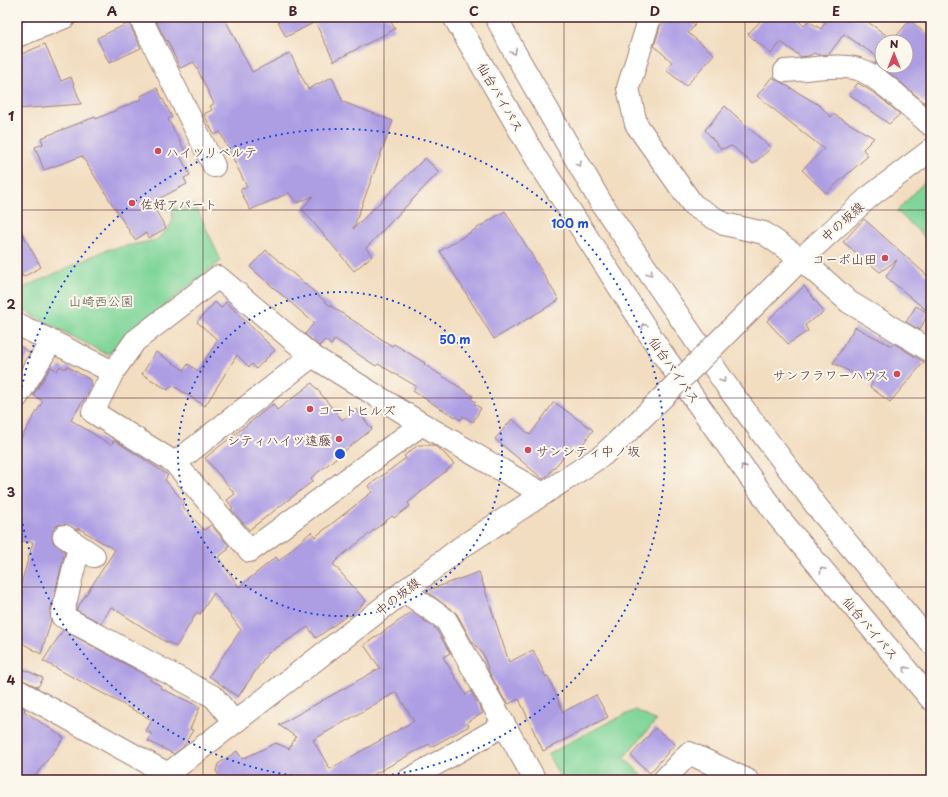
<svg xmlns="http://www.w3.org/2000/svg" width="948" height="797" font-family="'Playpen Sans','Klee One',sans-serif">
<rect width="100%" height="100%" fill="#fbf7ec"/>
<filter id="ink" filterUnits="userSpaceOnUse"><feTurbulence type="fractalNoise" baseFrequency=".025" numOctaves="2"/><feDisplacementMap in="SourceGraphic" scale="8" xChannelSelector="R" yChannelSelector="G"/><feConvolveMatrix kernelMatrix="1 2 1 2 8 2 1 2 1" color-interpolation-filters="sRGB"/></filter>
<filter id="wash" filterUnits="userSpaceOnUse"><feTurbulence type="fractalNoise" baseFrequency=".012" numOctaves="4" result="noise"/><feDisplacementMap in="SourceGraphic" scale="16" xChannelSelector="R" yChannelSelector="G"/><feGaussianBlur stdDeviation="0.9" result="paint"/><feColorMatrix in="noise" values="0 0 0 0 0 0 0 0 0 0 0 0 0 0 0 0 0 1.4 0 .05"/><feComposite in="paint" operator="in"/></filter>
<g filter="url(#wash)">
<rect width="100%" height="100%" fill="#f2ddc0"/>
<g fill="#7fd598" stroke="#647a62">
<path d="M931,175V243L897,211Z"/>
<path d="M195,204L221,261L127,335L116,350L106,354L17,307V291L106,250L156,240L168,229L173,220L172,208Z"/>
<path d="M635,710L656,721L624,757L646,780H562L548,755L579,737Z"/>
</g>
<g id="blocks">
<g fill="#ad9ee4" fill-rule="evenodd">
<path d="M156,17H224L252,72L290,53L308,89L332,77L343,102L393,121L353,229L425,158L439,172L366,248L372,256L354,271L302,209L313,196L297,203L289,193L250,210L240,190L247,187L220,132L214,135L204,114L212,110L210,106L214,104L194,62L180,68L167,40L166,41L155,19Z"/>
<path d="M276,17H388L395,29L334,61L315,22L286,37Z"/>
<path d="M668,17H685L695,25L688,33L714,54L686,86L666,70L672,62L654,46L660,27Z"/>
<path d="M764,17H795L804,26L808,21L821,29L826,22L819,17H861L893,40L910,20L931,39V96L925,103L893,76L875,63L879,58L844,34L829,54L818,55L814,53L809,56L801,57L781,42L771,54L748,34ZM882,42H906V66H882Z"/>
<path d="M129,23L141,48L109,63L97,38Z"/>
<path d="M45,44L61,81L71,77L81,104L17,109V56Z"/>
<path d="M772,77L819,105L831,117L833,114L874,138L863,149L868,156L826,193L802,170L824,149L757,96Z"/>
<path d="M858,83L877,95L900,114L889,124L849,94Z"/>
<path d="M157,88L172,117L168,119L186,153L180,156L190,175L184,178L187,184L151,203L166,228L149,238L146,233L135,240L82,156L44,170L35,147L43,144L41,138L95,117L96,119L142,99L141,96Z"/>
<path d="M725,106L771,148L753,164L732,146L721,149L705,130Z"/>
<path d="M505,211L559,300L494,339L440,251Z"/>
<path d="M864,219L931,279V314L886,277L897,260L880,272L843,242Z"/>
<path d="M17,224L41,267L23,277L17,267Z"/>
<path d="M266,250L328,304L392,346L394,344L425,363L424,364L473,396L471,399L476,402L474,404L481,408L473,422L463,416L461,420L438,407L413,391L416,386L378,364L376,366L335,339L331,345L325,340L319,346L305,334L314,323L250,267Z"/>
<path d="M804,286L824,312L805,325L808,331L788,344L767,321Z"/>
<path d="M215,302L221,308L226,302L275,350L256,369L252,364L249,367L237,355L205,406L172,385L168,390L142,374L156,352L184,370L188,364L198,371L218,340L197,322Z"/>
<path d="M916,306L928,313L920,330L906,322Z"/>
<path d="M855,327L892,346L893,343L924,362L890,402L870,387L873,383L833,363Z"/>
<path d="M17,344L30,353L17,373Z"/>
<path d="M60,366L65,369L67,366L90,380L91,388L71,420L111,445L114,440L168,475L165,480L185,503L182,506L204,530L211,525L229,546L227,547L229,549L218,557L239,587L276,557L279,561L311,532L315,537L372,492L368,486L406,458L404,456L418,445H433L441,450L454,464L408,503L410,506L394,518L392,516L340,557L333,564L366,601L350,616L348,615L316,638L308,627L267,654L238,697L209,676L241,630L214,593L200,614L197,612L176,647L166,641V642L111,607L101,623L76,610L115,550L78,528L77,530L65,524L58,525L54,529L52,535L53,542L65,552L50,613L51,621L41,654L17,640V598L33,542L17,541V445L43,401L33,395L51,367L57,371Z"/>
<path d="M312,383L342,420L356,409L372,429L311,478L313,481L249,530L231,509L233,508L227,500L235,494L205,458L273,404L277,410Z"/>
<path d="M554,402L593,430L578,451L572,447L547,476L543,479L495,439L512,419L530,435Z"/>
<path d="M479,572L509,662L533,650L546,677L548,676L563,712L596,695L608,717L543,751L519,699L508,704L507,700L505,701L489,672L483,654L471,640L457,614L426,591Z"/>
<path d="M412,612L436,629L450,653L443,657L466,695L471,691L483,713L467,722L469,726L431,747L429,744L364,780H222L216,771L218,764L237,751L242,759L276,743L289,749L296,737L279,725L380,668L364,645ZM396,692L414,721L330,769L313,740Z"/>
<path d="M63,630L151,678L150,680L161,686L160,688L200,707L190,729L193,730L183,747L174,754L148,741L152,734L146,731L152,720L43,661Z"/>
<path d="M23,669L43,678L38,687L18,678Z"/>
<path d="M17,704L25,709L24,711L64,738L32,780H17Z"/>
<path d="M655,728L675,744L650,773L631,756Z"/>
</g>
</g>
</g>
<g filter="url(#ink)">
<use href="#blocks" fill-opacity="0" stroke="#9e7e76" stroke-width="1"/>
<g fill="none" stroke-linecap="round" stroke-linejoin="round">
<defs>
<g id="minor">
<path d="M140,17L214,166"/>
<path d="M650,17L628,88L636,124L693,205L724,224L764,233L801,259L849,302L931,351"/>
<path d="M785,71C804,70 840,63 858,69C877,74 914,111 931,125"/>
<path d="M760,300L801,259L869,197L931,150"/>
<path d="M17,324L113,372"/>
<path d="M17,397L51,342"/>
<path d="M422,424L250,551L175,463L93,412L113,372L135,341L218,277L312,356L422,424L543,494"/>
<path d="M175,463L312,356"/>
<path d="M64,536L94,556"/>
<path d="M79,547L62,616L214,697L234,722"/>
<path d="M404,591L446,620L535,780"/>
<path d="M17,690L168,774"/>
<path d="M160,780L460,548L603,455L640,420"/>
<path d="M408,780L504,725"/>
<path d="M664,780L689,753L747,780"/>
</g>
<path id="tertiary" d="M17,36L65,17"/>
<g id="trunk">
<path d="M454,17L536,158L659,349L779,518L931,699"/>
<path d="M496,17L515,53L600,201L731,392L818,508L931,643"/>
</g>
</defs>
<use href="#minor" stroke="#9e7e76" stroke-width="24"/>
<use href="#tertiary" stroke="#9e7e76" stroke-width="24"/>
<use href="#trunk" stroke="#9e7e76" stroke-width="24"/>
<use href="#minor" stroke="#fff" stroke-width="22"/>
<use href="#tertiary" stroke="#fff" stroke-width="22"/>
<use href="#trunk" stroke="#fff" stroke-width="22"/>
<defs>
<path id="minor-bridge" d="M640,420L760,300"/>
</defs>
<use href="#minor-bridge" stroke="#9e7e76" stroke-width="24" stroke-linecap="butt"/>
<use href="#minor-bridge" stroke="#fff" stroke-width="22"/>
</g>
<defs><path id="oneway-chevron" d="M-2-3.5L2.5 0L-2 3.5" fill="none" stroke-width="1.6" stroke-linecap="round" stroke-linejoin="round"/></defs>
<g stroke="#ae9aa0">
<use href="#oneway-chevron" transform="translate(514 52) rotate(62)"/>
<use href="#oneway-chevron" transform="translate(579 164) rotate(60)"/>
<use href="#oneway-chevron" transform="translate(650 273) rotate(55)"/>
<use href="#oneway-chevron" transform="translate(644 326) rotate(-123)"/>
<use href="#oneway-chevron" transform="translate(723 380) rotate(56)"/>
<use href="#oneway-chevron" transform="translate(743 467) rotate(-125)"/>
<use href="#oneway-chevron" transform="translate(822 570) rotate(-130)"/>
<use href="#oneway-chevron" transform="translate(906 669) rotate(-130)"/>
</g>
</g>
<path fill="none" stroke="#4a1f2b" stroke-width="1" stroke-opacity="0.55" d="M203,17V780M384,17V780M564,17V780M745,17V780M17,210H931M17,398H931M17,587H931"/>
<g fill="none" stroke="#1d4ed8" stroke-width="2" stroke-dasharray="2 4">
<circle cx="340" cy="454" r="162"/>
<path d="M17 417A325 325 0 1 1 17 491"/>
</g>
<g fill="#d1495b" stroke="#fbf7ec" stroke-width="1.5">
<circle cx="158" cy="151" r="4"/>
<circle cx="132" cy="203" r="4"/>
<circle cx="885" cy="258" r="4"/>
<circle cx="897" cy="374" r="4"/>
<circle cx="310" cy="409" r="4"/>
<circle cx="339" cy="439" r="4"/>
<circle cx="528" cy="450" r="4"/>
</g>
<g text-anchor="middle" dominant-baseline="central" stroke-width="4" stroke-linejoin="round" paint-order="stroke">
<g font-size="13" fill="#4a1f2b" stroke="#fbf7ec">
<text transform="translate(501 97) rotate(60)">仙台バイパス</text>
<text transform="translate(842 221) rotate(-42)">中の坂線</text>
<text transform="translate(675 370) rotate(55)">仙台バイパス</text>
<text transform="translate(397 596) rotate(-38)">中の坂線</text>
<text transform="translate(871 628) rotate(50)">仙台バイパス</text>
</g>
<g font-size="13" fill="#4a1f2b" stroke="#fbf7ec" text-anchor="start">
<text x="166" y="151">ハイツリベルテ</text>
<text x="140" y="203">佐好アパート</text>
<text x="877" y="258" text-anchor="end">コーポ山田</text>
<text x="889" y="374" text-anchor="end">サンフラワーハウス</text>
<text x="318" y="409">コートヒルズ</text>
<text x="331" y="439" text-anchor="end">シティハイツ遠藤</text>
<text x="536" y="450">サンシティ中ノ坂</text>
</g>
<g font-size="13" fill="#5a564c" stroke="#fbf7ec">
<text x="101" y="300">山崎西公園</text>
</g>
</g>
<circle cx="340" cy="454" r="6" fill="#1d4ed8" stroke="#fbf7ec" stroke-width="2"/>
<g font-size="12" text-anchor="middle" font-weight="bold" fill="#1d4ed8" stroke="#fbf7ec" stroke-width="4" stroke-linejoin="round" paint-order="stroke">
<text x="570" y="228">100 m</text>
<text x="455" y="344">50 m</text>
</g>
<rect width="948" height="797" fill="none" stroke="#fbf7ec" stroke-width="44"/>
<g transform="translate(894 54)"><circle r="19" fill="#fbf7ec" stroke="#b4a19f"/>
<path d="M0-3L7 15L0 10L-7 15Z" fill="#d1495b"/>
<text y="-6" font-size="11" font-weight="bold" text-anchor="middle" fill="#4a1f2b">N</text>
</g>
<rect x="22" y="22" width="904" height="753" fill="none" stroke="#4a1f2b" stroke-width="1.5"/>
<g font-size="13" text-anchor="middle" font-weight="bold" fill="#4a1f2b">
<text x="112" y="16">A</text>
<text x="293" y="16">B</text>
<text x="474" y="16">C</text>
<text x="655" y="16">D</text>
<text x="836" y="16">E</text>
<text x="11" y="121">1</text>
<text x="11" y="309">2</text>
<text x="11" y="497">3</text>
<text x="11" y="685">4</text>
</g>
</svg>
